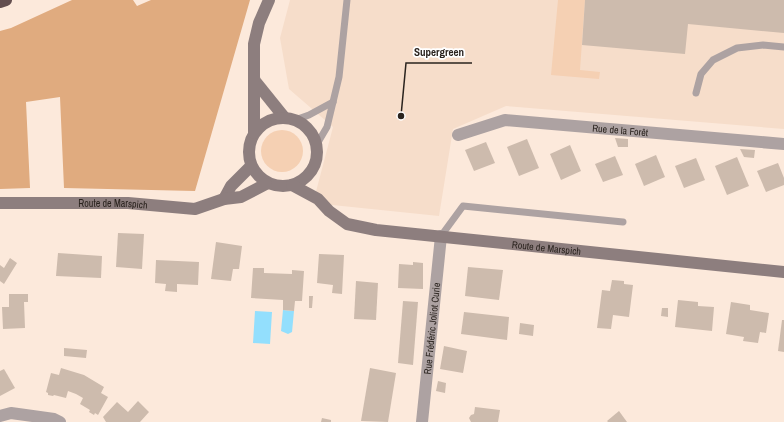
<svg xmlns="http://www.w3.org/2000/svg" width="784" height="422" font-family="'Archivo Narrow',sans-serif">
<rect width="100%" height="100%" fill="#fce9db"/>
<path fill="#f6ddca" d="M290,0H784V129L506,106L453,129L439,216L313,203L333,127L289,89L280,38Z"/>
<g fill="#f5d0b3">
<path d="M558,0H585L580,70L600,72L599,79L551,75Z"/>
<circle cx="282" cy="151" r="21"/>
</g>
<path fill="#e0ab7f" d="M72,0H133L137,6L151,0H250L195,191L64,188L60,97L26,102L30,188L0,189V31L11,28Z"/>
<g fill="#93dffd">
<path d="M283,310L294,311L292,332L288,334L281,331Z"/>
<path d="M255,311L272,312L270,344L253,343Z"/>
</g>
<g fill="#cdbbad">
<path d="M585,0H784V33L688,24L685,54L582,45Z"/>
<path d="M615,138L628,139V147H618Z"/>
<path d="M527,139L539,168L519,176L507,147Z"/>
<path d="M486,142L495,163L474,171L465,150Z"/>
<path d="M570,145L581,171L561,180L550,154Z"/>
<path d="M740,149L755,150L754,158L744,157Z"/>
<path d="M656,155L665,177L644,186L635,164Z"/>
<path d="M615,156L623,175L603,182L595,164Z"/>
<path d="M737,157L749,186L727,195L715,166Z"/>
<path d="M696,158L705,180L684,188L675,166Z"/>
<path d="M778,163L784,178V185L766,192L757,171Z"/>
<path d="M118,233L144,234L142,269L116,267Z"/>
<path d="M216,242L242,246L239,269H233L231,281L211,279Z"/>
<path d="M58,253L102,256L101,278L56,276Z"/>
<path d="M319,254L344,255L342,294L332,293L333,285L317,283Z"/>
<path d="M10,258L17,263L4,284L0,281V265L4,268Z"/>
<path d="M156,260L199,262L198,285L177,284V292L165,291L166,284L155,283Z"/>
<path d="M413,262L423,263V289L398,288L399,264L413,265Z"/>
<path d="M468,267L503,270L499,300L465,296Z"/>
<path d="M253,268H264V273L292,274V270L304,271L302,301H295L294,311L283,310V300L251,298Z"/>
<path d="M612,280L624,281V284L633,285L629,317L613,315L611,329L597,328L602,290L610,291Z"/>
<path d="M356,281L378,283L376,320L354,319Z"/>
<path d="M9,294H28V302H24L25,328L3,329L2,307H9Z"/>
<path d="M309,296H313L312,308H309Z"/>
<path d="M678,300L698,302V306L714,307L712,331L675,327Z"/>
<path d="M403,301L418,302L413,365L398,363Z"/>
<path d="M731,302L750,305V310L769,313L766,333L760,332L758,343L743,341L744,337L726,334Z"/>
<path d="M662,308H668V317L661,316Z"/>
<path d="M464,312L509,317L507,340L461,334Z"/>
<path d="M782,320H784V352L778,351Z"/>
<path d="M520,323L534,325L533,336L519,334Z"/>
<path d="M444,346L467,351L463,373L440,369Z"/>
<path d="M64,348L87,350L86,358L64,356Z"/>
<path d="M61,368L84,375L104,387L101,393L108,397L98,415L95,413L94,415L89,412L90,410L80,404L83,398L76,394L68,391L66,398L54,395L53,396L48,395V393L46,392L51,373L59,375Z"/>
<path d="M370,368L396,373L388,422L361,421Z"/>
<path d="M4,369L15,388L0,396V371Z"/>
<path d="M438,381L446,383L445,393L436,391Z"/>
<path d="M138,401L149,412L140,422H106L103,417L117,402L128,412Z"/>
<path d="M475,407L500,410L498,422H471L469,418L471,415L474,414Z"/>
<path d="M619,411L627,422H608L607,421Z"/>
<path d="M322,418L331,420V422H321Z"/>
</g>
<g fill="none" stroke-linecap="round" stroke-linejoin="round">
<g stroke="#ada2a2" stroke-width="7">
<path d="M696,93L701,74L713,60L737,48L763,45L784,47"/>
<path d="M295,120L309,115L333,102"/>
<path d="M317,144L327,127L339,77L347,0"/>
<path d="M441,236L463,206L623,222"/>
</g>
<g stroke="#ada2a2" stroke-width="12">
<path id="s1" d="M458,135L505,120L784,144"/>
<path d="M0,416L11,413L54,419L60,422"/>
<path id="s2" d="M422,422L441,236"/>
</g>
<g stroke="#8d7e7e" stroke-width="12">
<path d="M255,81L284,117"/>
<circle cx="283" cy="152" r="34"/>
<path d="M254,133V44L259,23L269,0"/>
<path id="s3" d="M292,185L318,199L329,211L347,224L376,230L784,272"/>
<path d="M224,199L231,186L251,166"/>
<path id="s4" d="M0,203H128L195,209L224,199L241,197L266,184"/>
</g>
<path stroke="#634e4f" stroke-width="12" d="M0,2L6,0"/>
</g>
<g text-anchor="middle" dominant-baseline="central" stroke-width="3.5" stroke-linejoin="round" paint-order="stroke">
<g font-size="10" fill="#2a231e" stroke="#fff">
<text stroke="none"><textPath href="#s1" startOffset="165">Rue de la Forêt</textPath></text>
<text stroke="none"><textPath href="#s4" startOffset="113">Route de Marspich</textPath></text>
<text stroke="none"><textPath href="#s3" startOffset="269">Route de Marspich</textPath></text>
<text stroke="none"><textPath href="#s2" startOffset="94">Rue Frédéric Joliot Curie</textPath></text>
</g>
</g>
<path fill="none" stroke="#2a231e" stroke-width="1.5" d="M401 116L406 63H472"/>
<circle fill="#2a231e" stroke="#fff" stroke-width="1.5" cx="401" cy="116" r="4"/>
<g font-size="11" text-anchor="middle" font-weight="bold" fill="#2a231e" stroke="#fff" stroke-width="3.5" stroke-linejoin="round" paint-order="stroke">
<text x="439" y="56">Supergreen</text>
</g>
</svg>
